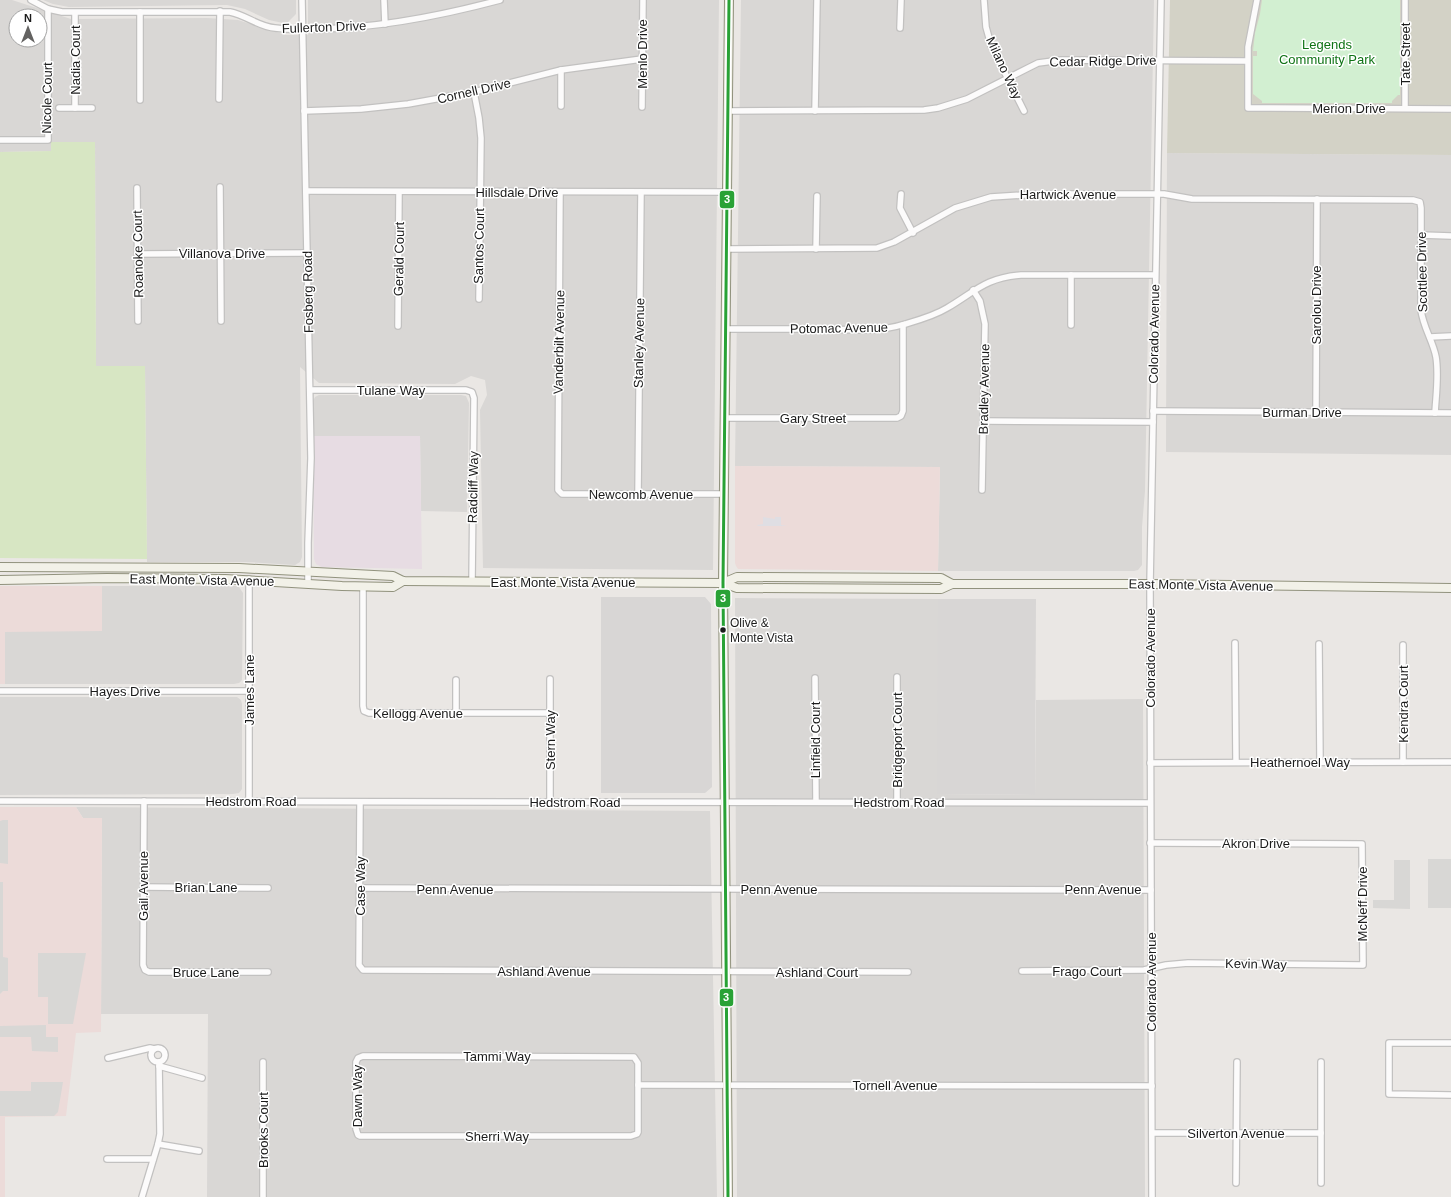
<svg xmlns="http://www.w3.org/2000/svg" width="1451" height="1197" font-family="Arial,sans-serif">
<rect width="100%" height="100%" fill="#eae7e4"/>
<g fill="#d9d7d5" fill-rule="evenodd">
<path d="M0,0H12L71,19L207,18L238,20L286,35H308V0H719L713,570L483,568L480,410L487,395L485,380L471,376L455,384L319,383L300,367L302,557L300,562L295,565L246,562H147L145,367L96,366L95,142L51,143V151L0,152ZM16,16H40V40H16Z"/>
<path d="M43,0H296V14L287,23H283L269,20L245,9L227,5L69,7L53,4Z"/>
<path d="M741,0H1154L1145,491L1142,527V565L1138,570L1134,571H938L940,467L735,466Z"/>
<path d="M1167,153L1451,155V455L1166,452Z"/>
<path d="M319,395H461L466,396L469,403L467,512L421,511L420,436H313V401L315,397Z"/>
<path d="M102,586H235L239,587L243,593L242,680L239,683L234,684H5V631H102Z"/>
<path d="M735,598L938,599V794L1035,795L1036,700L1143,699L1145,1197H737Z"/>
<path d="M0,697H237L241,700L242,704V789L239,793L233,794L0,795Z"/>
<path d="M76,807L710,811L717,1197H207L208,1014H101L102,819L83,818Z"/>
</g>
<g fill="#ecdbd9">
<path d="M735,466L940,467L938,571L738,569L736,566L735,563Z"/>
<path d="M0,586H102V631L5,632V684H0Z"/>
<path d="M0,807H76L83,818H102L101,1032L76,1033L66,1116L5,1117V1197H0Z"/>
</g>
<path fill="#e7dce3" d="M313,436H420L422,569L322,567L316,564L314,559Z"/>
<g fill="#d8d6d5">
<path d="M601,597H705L711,604L712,787L705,793H601Z"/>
<path d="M938,599H1036L1035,795L937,794Z"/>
</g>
<path fill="#d3d2c6" d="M1170,0H1451V155L1167,153Z"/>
<path fill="#d7e6c3" d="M51,142H95L96,366H145L147,559L0,558V152L51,151Z"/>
<path fill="#d2efd1" d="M1262,0H1400V95H1398L1392,101V103H1262V101L1253,94V56H1257V51H1253L1255,33L1260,14Z"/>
<g fill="#d8d7d5">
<path d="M3,820H8V864L0,863V821Z"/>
<rect x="1428" y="859" width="23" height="49"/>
<path d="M1394,860H1410V909L1373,908V900H1394Z"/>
<path d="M0,882H3V957L8,958V991H3L0,994Z"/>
<path d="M38,953H86L73,1024H48V997H38Z"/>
<path d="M46,1025V1037H58V1052L32,1051L31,1037H0V1026Z"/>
<path d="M31,1082H63L58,1112L54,1116H0V1091H31Z"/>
</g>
<path fill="#dfdee3" d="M763,517L775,519V517H781V525L787,526H758L757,525L763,524Z"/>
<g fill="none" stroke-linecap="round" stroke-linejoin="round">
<defs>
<g id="street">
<path d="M31,0L48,9L62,12H230C246,15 259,27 275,28C289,30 304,29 318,29C380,28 440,16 500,0"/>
<path d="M302,0L311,458L308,543V583"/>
<path d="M384,0L385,24"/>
<path d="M984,0L986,27L991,45L1024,111"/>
<path d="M1257,0L1248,47V108L1451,109"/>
<path d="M140,12V100"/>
<path d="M75,13V108"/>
<path d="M900,28L901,0"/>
<path d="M561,70V106"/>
<path d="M474,92L479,118L481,138L479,299"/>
<path d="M219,99L220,11"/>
<path d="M642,107L643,0"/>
<path d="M59,108H92"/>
<path d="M1405,108V0"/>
<path d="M304,111L361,109L408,104L474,92L561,70L642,59"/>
<path d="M729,111L924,110L938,108L967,99L1028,68L1038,63L1061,60L1247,61"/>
<path d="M815,111L817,0"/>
<path d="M0,140H48V9"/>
<path d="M220,187L221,321"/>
<path d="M137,188L138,321"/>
<path d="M306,191L728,192"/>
<path d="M560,192L558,490L562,494H724"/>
<path d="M901,194L900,208L913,233"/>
<path d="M1421,235L1451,236"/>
<path d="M727,249L877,248L894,242L955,208L991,197L1040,194H1164L1192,199L1413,200L1420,202L1421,208V310C1423,327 1433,341 1436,357C1439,375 1436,395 1435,413"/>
<path d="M816,249L817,196"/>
<path d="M138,254L307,253"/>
<path d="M1071,275V325"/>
<path d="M973,290L980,301L985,324L982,490"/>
<path d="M398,326L399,192"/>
<path d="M726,329C760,329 793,329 827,329C853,330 880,332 905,324C919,320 934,316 947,308C976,291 985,278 1021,275H1155"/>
<path d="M1430,337L1451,336"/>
<path d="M310,390H466L472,392L474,398L472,582"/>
<path d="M1153,411L1451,413"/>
<path d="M1316,412L1317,199"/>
<path d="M725,418H897L901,416L903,411V325"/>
<path d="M984,421L1153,422"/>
<path d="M638,494L641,192"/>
<path d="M363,586V706L364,711L369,713H550"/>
<path d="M1235,643L1236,762"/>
<path d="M1319,644L1320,762"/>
<path d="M1403,645V762"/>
<path d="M897,677V802"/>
<path d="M815,678L816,802"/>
<path d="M550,679V802"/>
<path d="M456,680V713"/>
<path d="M0,691H249"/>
<path d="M1150,763L1451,762"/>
<path d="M0,801L1150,803"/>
<path d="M144,801L143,965L145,970L149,972H268"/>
<path d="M249,801V579"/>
<path d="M360,802L359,965L363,970L908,972"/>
<path d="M143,887L268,888"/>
<path d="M360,888L1151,890"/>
<path d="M1022,971L1144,970L1166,965L1188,963L1363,965L1362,844L1150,843"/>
<path d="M1451,1043H1389V1094L1451,1095"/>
<circle cx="158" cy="1055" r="7"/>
<path d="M363,1056L634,1057L638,1063V1132L637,1134L631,1136H360L358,1135L356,1129V1062L358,1058Z"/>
<path d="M108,1058L150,1048L154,1049"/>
<path d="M1321,1062V1183"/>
<path d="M159,1066L202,1078"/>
<path d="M638,1085L1152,1086"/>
<path d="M1152,1133H1321"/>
<path d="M158,1144L199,1151"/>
<path d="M107,1159H153"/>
<path d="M1236,1183L1237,1062"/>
<path d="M142,1197L158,1144L160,1134L159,1062"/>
<path d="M263,1197V1062"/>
<path d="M1152,1197L1150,584L1161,0"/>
</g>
<g id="secondary">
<path d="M0,567L239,568L393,576L403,581L723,583L737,577L941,578L952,584H1150L1451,588"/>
<path d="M0,580L107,578L225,579L342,586L393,587L403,581"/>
<path d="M723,583L737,588L941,589L952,584"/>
<path d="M728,1197L723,583L729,0"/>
</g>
</defs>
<use href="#street" stroke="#c2c1c0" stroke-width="8"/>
<use href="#secondary" stroke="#91927d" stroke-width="10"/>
<use href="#street" stroke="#fcfbfb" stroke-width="5.5"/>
<use href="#secondary" stroke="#f2f1e8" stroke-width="8"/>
<defs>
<path id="bus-1" d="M728,1197L723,583L729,0"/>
</defs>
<use href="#bus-1" stroke="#fff" stroke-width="6"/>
<use href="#bus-1" stroke="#29a235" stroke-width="3"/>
</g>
<circle fill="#1b1b1b" stroke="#fff" stroke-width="1.5" cx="723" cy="630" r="3.5"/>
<g text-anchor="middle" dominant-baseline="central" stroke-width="3" stroke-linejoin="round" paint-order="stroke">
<g font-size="12" fill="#1b1b1b" stroke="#fff" text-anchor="start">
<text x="730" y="623">Olive &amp;<tspan x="730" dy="15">Monte Vista</tspan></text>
</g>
<g font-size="13" fill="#1b1b1b" stroke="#fff">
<text transform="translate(324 27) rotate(-2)">Fullerton Drive</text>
<text transform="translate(642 54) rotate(-90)">Menlo Drive</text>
<text transform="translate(1405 54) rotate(-90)">Tate Street</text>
<text transform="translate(75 60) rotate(-90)">Nadia Court</text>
<text transform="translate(1103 61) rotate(-1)">Cedar Ridge Drive</text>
<text transform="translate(1004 68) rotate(65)">Milano Way</text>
<text transform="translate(474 91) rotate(-13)">Cornell Drive</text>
<text transform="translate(47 98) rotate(-89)">Nicole Court</text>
<text x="1349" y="108">Merion Drive</text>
<text x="517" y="192">Hillsdale Drive</text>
<text x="1068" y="194">Hartwick Avenue</text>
<text transform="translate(479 246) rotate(-89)">Santos Court</text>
<text x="222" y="253">Villanova Drive</text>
<text transform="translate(138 254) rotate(-91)">Roanoke Court</text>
<text transform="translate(399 259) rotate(-89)">Gerald Court</text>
<text transform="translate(1422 272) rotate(-91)">Scottlee Drive</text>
<text transform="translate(308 292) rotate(-91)">Fosberg Road</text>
<text transform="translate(1316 305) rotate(-90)">Sarolou Drive</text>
<text transform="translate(839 328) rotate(-1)">Potomac Avenue</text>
<text transform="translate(1154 334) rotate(-89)">Colorado Avenue</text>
<text transform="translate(559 342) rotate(-89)">Vanderbilt Avenue</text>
<text transform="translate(639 343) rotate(-89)">Stanley Avenue</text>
<text transform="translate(984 389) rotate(-89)">Bradley Avenue</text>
<text x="391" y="390">Tulane Way</text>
<text x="1302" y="412">Burman Drive</text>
<text x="813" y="418">Gary Street</text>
<text transform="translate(473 487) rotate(-89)">Radcliff Way</text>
<text x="641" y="494">Newcomb Avenue</text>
<text transform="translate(202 580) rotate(1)">East Monte Vista Avenue</text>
<text x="563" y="582">East Monte Vista Avenue</text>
<text transform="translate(1201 585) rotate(1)">East Monte Vista Avenue</text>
<text transform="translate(1150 658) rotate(-90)">Colorado Avenue</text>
<text transform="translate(249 690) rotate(-90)">James Lane</text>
<text x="125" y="691">Hayes Drive</text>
<text transform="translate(1403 704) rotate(-90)">Kendra Court</text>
<text x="418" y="713">Kellogg Avenue</text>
<text transform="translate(550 740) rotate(-90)">Stern Way</text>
<text transform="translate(815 740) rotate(-90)">Linfield Court</text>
<text transform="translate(897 740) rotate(-90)">Bridgeport Court</text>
<text x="1300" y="762">Heathernoel Way</text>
<text x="251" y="801">Hedstrom Road</text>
<text x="575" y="802">Hedstrom Road</text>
<text x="899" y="802">Hedstrom Road</text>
<text x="1256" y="843">Akron Drive</text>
<text transform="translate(143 886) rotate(-90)">Gail Avenue</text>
<text transform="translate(360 886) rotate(-90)">Case Way</text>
<text x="206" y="887">Brian Lane</text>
<text x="455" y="889">Penn Avenue</text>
<text x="779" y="889">Penn Avenue</text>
<text x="1103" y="889">Penn Avenue</text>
<text transform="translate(1362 904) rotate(-90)">McNeff Drive</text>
<text transform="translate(1256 964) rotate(1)">Kevin Way</text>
<text x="544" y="971">Ashland Avenue</text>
<text x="1087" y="971">Frago Court</text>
<text x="206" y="972">Bruce Lane</text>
<text x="817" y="972">Ashland Court</text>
<text transform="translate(1151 982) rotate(-90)">Colorado Avenue</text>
<text x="497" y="1056">Tammi Way</text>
<text x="895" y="1085">Tornell Avenue</text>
<text transform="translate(357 1096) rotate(-90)">Dawn Way</text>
<text transform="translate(263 1130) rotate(-90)">Brooks Court</text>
<text x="1236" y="1133">Silverton Avenue</text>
<text x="497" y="1136">Sherri Way</text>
</g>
<g font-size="13" fill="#0f7315" stroke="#fff">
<text x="1327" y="44">Legends<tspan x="1327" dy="15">Community Park</tspan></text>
</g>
</g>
<g stroke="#fff" stroke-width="1.5">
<rect x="719" y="190" width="16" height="19" rx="4" fill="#29a235"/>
<rect x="715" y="589" width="16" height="19" rx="4" fill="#29a235"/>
<rect x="719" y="988" width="15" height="19" rx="4" fill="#29a235"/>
</g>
<g font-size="11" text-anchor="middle" font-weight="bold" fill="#fff">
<text x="727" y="203">3</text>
<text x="723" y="602">3</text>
<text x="726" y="1001">3</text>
</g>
<g transform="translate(28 28)"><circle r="19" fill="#ffffff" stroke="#a4a4a4"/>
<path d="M0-3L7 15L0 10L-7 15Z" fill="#636261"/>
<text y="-6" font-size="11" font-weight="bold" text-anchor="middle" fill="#1b1b1b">N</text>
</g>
</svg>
